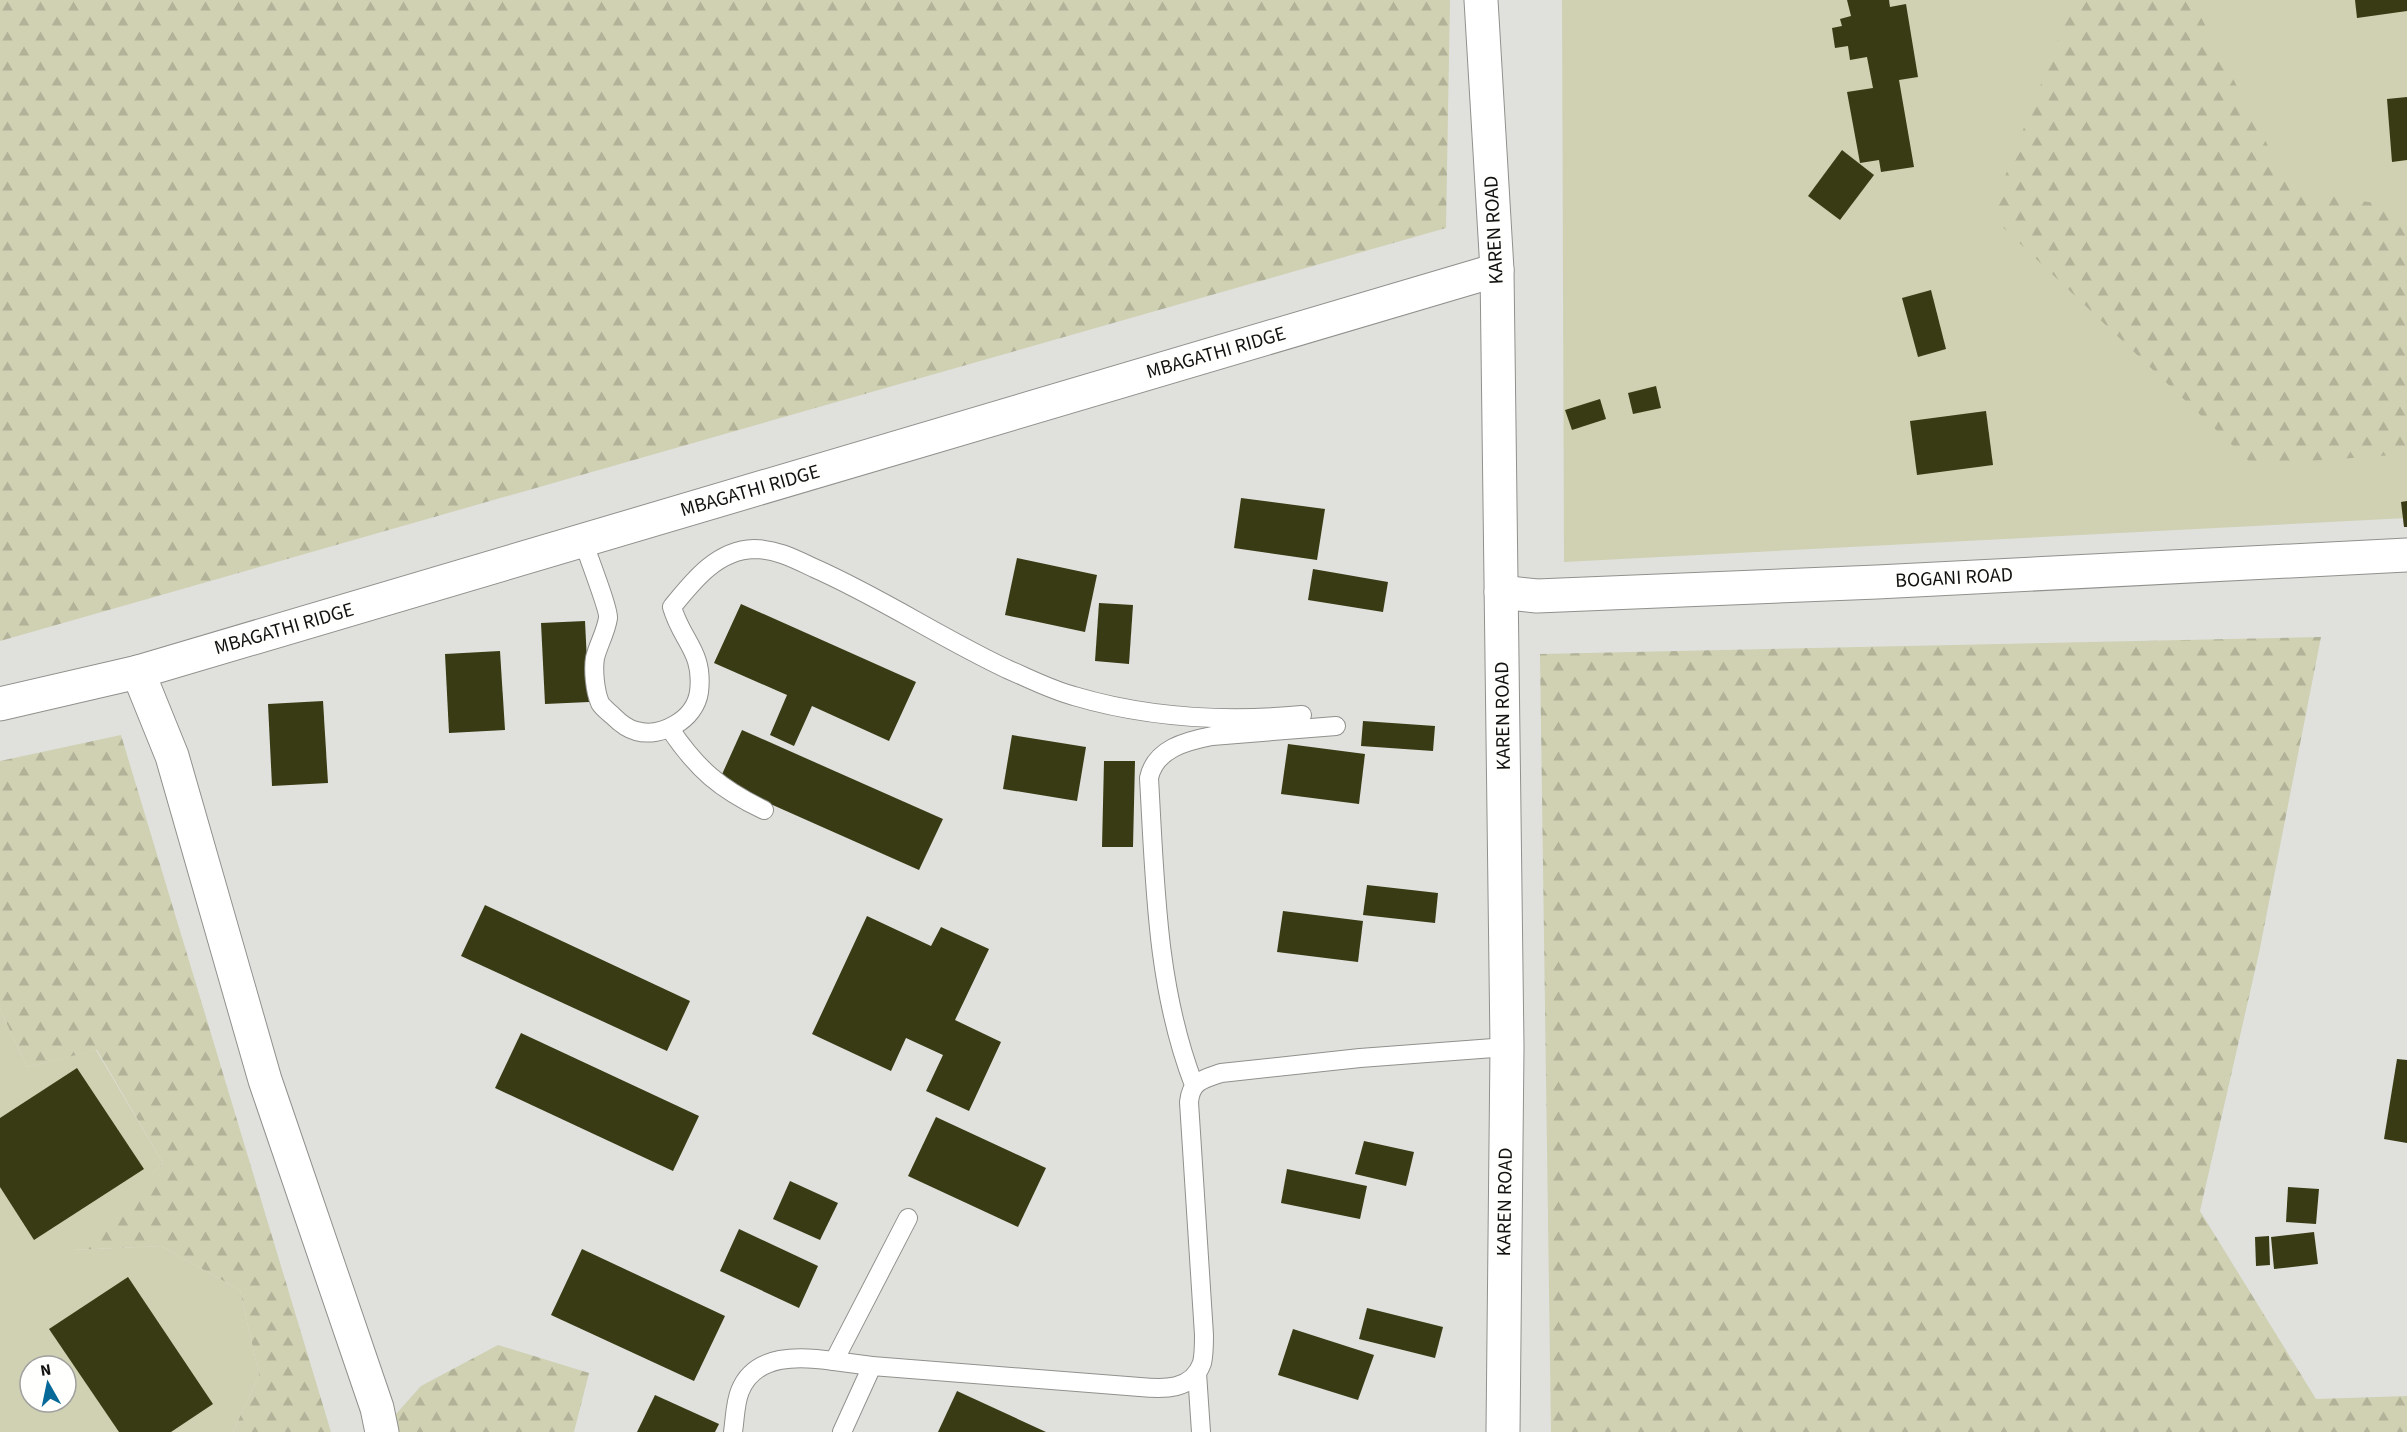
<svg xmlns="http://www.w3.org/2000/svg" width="2407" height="1432" font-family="'Source Sans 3',sans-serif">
<defs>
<pattern id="forest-firs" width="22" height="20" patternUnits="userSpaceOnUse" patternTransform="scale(1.5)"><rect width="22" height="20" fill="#cfd1b2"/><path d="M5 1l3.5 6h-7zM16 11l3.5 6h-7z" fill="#b1b298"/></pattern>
</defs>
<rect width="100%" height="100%" fill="#e0e1dd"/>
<g fill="#cfd1b2" fill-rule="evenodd">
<path d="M1562,0H2407V518L1564,562Z"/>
<path d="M0,1009L27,1067L96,1050L163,1163L73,1250L161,1246L240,1290L259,1375L233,1432H0ZM30,1366H66V1402H30Z"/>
</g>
<g fill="url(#forest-firs)">
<path d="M0,0H1450L1446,228L0,641Z"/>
<path d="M2054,0H2192L2291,190L2407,208V454L2253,465L1990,215L2065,22Z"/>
<path d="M2321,637L2259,953L2200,1211L2316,1399L2407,1396V1432H1551L1540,654Z"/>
<path d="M121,735L331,1432H233L259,1375L240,1290L161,1246L72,1250L163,1163L97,1050L27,1067L0,1009V761Z"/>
<path d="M498,1345L589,1373L574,1432H380L421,1386Z"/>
</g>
<g fill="#393b14">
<path d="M1847,0H1889L1890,7L1906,4L1918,77L1899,80L1914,167L1881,172L1879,160L1860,163L1847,92L1873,88L1867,57L1850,60L1848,46L1835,48L1832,28L1842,26L1840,19L1851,16Z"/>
<path d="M2355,0H2407V11L2357,18Z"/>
<path d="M2407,97V160L2392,162L2387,99Z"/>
<path d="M1842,150L1874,175L1840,220L1808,196Z"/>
<path d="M1931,290L1946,349L1918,357L1902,298Z"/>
<path d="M1656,386L1661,408L1633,414L1628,393Z"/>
<path d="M1600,399L1606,419L1572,430L1565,410Z"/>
<path d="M1986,411L1993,465L1917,475L1910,421Z"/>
<path d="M1241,498L1325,509L1317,560L1234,548Z"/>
<path d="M2407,501V527H2404L2401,502Z"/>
<path d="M1017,558L1097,575L1085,632L1005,615Z"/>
<path d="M1313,569L1388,582L1383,612L1308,600Z"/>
<path d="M1099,603L1133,605L1129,664L1095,661Z"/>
<path d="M741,604L916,682L889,741L812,706L794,746L770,735L787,695L714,663Z"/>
<path d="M585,621L589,702L545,704L541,623Z"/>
<path d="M500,651L505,730L449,733L445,654Z"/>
<path d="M323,701L328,783L272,786L268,704Z"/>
<path d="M1363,721L1435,726L1433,751L1361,746Z"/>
<path d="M742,730L943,819L919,870L719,781Z"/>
<path d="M1012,735L1086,747L1077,801L1003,789Z"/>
<path d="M1288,744L1365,754L1359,804L1281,794Z"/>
<path d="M1104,761H1135L1133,847H1102Z"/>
<path d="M1367,885L1438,893L1435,923L1363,915Z"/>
<path d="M485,905L690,1001L667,1051L461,956Z"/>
<path d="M1283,911L1363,921L1358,962L1277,952Z"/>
<path d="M867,916L931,946L941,927L989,949L955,1020L1001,1042L969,1111L926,1091L943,1055L906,1038L891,1071L812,1034Z"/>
<path d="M521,1033L699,1116L673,1171L495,1088Z"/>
<path d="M2397,1059L2407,1060V1143L2384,1139Z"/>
<path d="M77,1068L144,1169L34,1240L0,1187V1118Z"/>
<path d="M936,1117L1046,1168L1018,1227L908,1176Z"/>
<path d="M1364,1141L1414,1152L1406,1186L1355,1174Z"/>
<path d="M1287,1169L1367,1186L1360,1219L1281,1203Z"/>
<path d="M790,1181L838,1203L820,1240L773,1219Z"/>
<path d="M2288,1187L2319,1189L2316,1224L2286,1222Z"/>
<path d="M739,1229L818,1266L799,1308L720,1271Z"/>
<path d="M2314,1232L2318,1264L2274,1269L2271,1237Z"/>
<path d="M2269,1236L2270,1265L2256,1266L2255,1237Z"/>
<path d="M582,1249L725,1316L694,1381L551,1315Z"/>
<path d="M128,1277L213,1404L171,1432H119L49,1329Z"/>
<path d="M1367,1308L1443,1327L1435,1358L1359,1339Z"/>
<path d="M1293,1329L1374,1355L1358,1400L1278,1375Z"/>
<path d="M957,1391L1046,1432H938Z"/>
<path d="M655,1395L719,1424L715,1432H637Z"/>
</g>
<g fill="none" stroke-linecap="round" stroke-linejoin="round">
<defs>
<g id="lane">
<path d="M583,540C587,554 609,609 608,618C606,632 598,645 595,658C593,670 595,691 600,703C603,708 609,712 613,716C619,722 628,729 636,731C661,738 695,720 699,692C704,651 682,642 672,607C693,581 717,550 754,549C776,549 795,559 814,568C880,597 941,638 1007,669C1028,678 1051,690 1074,696C1148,718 1226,722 1302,715"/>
<path d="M670,729C697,769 720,789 764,810"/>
<path d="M1194,1085C1156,987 1155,881 1149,778C1155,749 1186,741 1212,736L1336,726"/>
<path d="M834,1361L872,1366L1140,1387C1163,1389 1192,1391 1202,1363C1204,1355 1204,1344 1204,1335L1189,1102C1191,1081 1203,1079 1221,1073L1360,1058L1507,1047"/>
<path d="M1197,1373L1201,1432"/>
<path d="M733,1432C735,1419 735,1403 740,1391C755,1353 801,1356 834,1361L908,1218"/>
<path d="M842,1432L872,1366"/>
</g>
<g id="street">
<path d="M1481,0L1497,270L1507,1047L1503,1432"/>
<path d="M1501,592L1537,596L1877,582L2407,555"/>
<path d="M138,672L172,756L265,1080L377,1408L382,1432"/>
<path d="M0,704L138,672L1497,270"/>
</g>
</defs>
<use href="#lane" stroke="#90908d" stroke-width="20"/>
<use href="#street" stroke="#90908d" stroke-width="35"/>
<use href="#lane" stroke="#fff" stroke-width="18"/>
<use href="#street" stroke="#fff" stroke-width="33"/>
</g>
<g text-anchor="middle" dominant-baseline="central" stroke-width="6" stroke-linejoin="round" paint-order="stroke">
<g font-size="20" fill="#121211" stroke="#fffffe">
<text transform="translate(1494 230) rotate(-93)">KAREN ROAD</text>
<text transform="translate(1216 353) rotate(-16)">MBAGATHI RIDGE</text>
<text transform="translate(750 491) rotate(-16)">MBAGATHI RIDGE</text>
<text transform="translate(1954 578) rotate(-3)">BOGANI ROAD</text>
<text transform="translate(284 629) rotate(-16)">MBAGATHI RIDGE</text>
<text transform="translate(1503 716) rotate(-91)">KAREN ROAD</text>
<text transform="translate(1505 1202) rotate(-89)">KAREN ROAD</text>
</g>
</g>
<g transform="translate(48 1384) rotate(351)"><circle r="28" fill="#fffffe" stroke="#a0a09f" stroke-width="1.5"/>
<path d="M0-4.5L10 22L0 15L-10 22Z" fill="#076998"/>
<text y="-9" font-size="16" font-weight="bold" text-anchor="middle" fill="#121211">N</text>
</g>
</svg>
